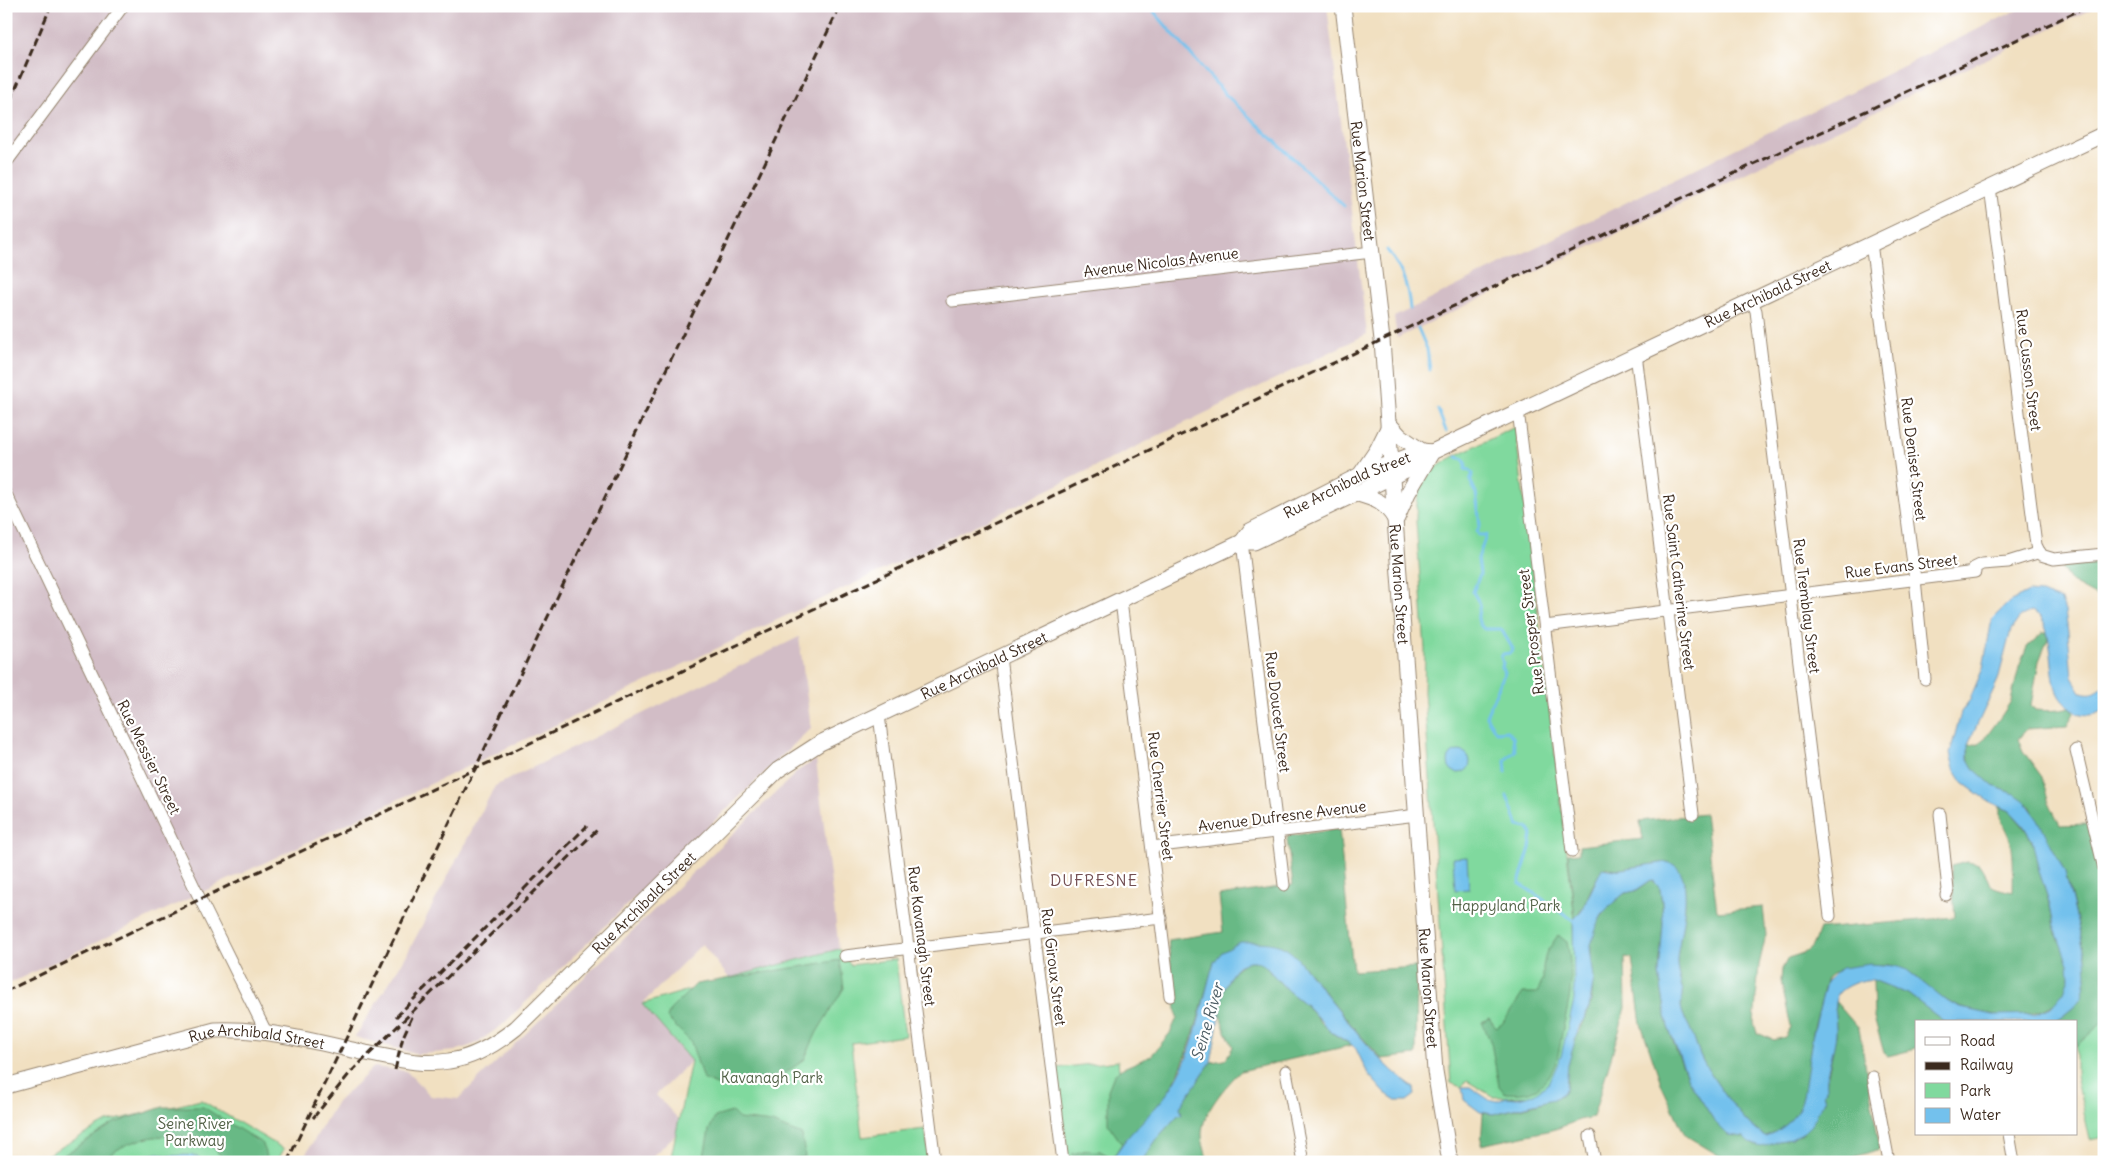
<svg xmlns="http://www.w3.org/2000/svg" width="2110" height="1168" font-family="Delius,sans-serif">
<rect width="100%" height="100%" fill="#fff"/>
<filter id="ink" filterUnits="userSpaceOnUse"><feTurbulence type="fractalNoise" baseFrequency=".02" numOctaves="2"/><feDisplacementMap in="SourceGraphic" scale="10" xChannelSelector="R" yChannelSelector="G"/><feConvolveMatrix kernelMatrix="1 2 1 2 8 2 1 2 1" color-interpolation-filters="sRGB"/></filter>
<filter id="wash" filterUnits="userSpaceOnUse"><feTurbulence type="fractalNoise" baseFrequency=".0096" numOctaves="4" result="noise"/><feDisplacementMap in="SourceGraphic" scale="20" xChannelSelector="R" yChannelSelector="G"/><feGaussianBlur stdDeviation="1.12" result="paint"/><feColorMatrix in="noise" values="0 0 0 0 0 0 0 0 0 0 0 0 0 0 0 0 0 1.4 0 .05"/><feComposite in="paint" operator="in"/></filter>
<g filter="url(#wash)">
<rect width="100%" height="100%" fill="#f1e0c1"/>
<g fill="#d2bdc6">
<path d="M6,6H1327L1367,334L925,550L6,985Z"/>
<path d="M2025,6H2098L1397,338L1394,317Z"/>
<path d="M799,637L811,728L501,1026L475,1044L455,1051L433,1053L417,1054L355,1037L406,956L495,786Z"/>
<path d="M816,760L839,949L729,978L702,944L642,1004L691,1061L656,1095L685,1126L646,1162H301L336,1103L374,1067L406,1071L431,1096L458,1099L799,770Z"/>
</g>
<g fill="#80d99e" stroke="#5e825e">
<path d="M1515,427L1575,919L1573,920L1576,998L1561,1067L1541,1096L1494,1097L1467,1081L1461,1087L1451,1083L1424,692L1425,650L1416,521C1416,480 1430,468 1465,451C1482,443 1498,435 1515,427Z"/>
<path d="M2089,824L2104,900V1137L2090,1140L2076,1075V1022L2065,872L2044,832Z"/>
<path d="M839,949L851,965L896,959L905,1036L851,1043L862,1137L925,1129L930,1162H670L691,1061L642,1004L729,978Z"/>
<path d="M1118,1061L1127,1135L1110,1162H1069L1056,1068Z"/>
<path d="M201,1100L284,1149L277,1162H34L107,1122Z"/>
</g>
<g fill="#68b985" stroke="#527252">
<path d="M2104,563V600L2071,582L2060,566Z"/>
<path d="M2042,633H2047L2048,639L2039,661L2031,705L2035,710C2047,711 2058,711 2071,708L2074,713L2067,726L2027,729L2018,739L2023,751L2042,777L2048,800L2060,825L2089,824L2104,900V1021L2076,1046V1022H2055L2074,1007L2086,958L2068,882L2065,872L2030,806L2015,794L1993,786L1979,775L1969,763L1968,745L1977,744L1986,737L2002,715L2011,701L2019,667L2027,647Z"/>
<path d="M2000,807C2004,809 2008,810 2011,811C2013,813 2014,815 2015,817C2035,838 2035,852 2042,878C2044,887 2047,895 2049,903C2052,912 2052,921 2055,929C2059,943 2069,957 2069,972C2069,1029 1981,1019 1948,1002C1929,992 1916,971 1895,966C1879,962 1847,967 1832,974C1824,978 1824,990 1822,998C1819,1011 1814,1025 1812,1038C1805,1076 1812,1122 1765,1136C1745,1126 1715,1082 1704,1063C1698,1053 1696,1041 1691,1031C1688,1023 1682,1016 1681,1006C1681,1001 1684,996 1683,991C1680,981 1677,972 1677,961C1677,939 1701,872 1667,862L1615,870L1606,867C1591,880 1588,904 1575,919L1568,854L1579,853V846L1643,839L1640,821L1705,814L1717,911L1763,907L1766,935L1759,965L1754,1023L1757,1033L1774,1040L1785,1037L1791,1027L1781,981L1782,969L1788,958C1813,950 1810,952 1819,929L1955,917L1951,866L1967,862L1979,864C1994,886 1983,886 2013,892C2013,878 2014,862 2012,848C2010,832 1998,823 2000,807Z"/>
<path d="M1339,829L1353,971L1417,967L1416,1055L1382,1059L1359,1034L1297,958L1283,947L1254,942L1214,962C1201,1005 1193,1049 1170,1089C1160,1106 1136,1128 1122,1144L1108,1124V1090L1114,1075L1121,1069L1151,1056L1170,1033L1177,1018L1168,940L1223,932L1219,896L1293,885L1287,840L1288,836Z"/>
<path d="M1651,880L1654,881L1660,889L1662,902L1663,923L1659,974L1668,1027L1676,1050L1688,1079L1715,1122L1728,1135L1744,1137L1754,1145L1791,1139L1805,1132L1825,1100L1823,1092L1825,1090L1836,1035L1835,1001L1859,1029L1880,1149L1838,1162H1740L1723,1158L1685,1135L1662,1086L1641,1024L1632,958L1625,957L1626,1008L1593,1117L1579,1120L1556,1129L1481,1145L1483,1113L1493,1114C1507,1111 1552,1102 1562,1094C1570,1086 1566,1075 1567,1065C1571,1045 1583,1027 1589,1008C1595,990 1592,973 1591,955C1589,930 1604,908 1624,894C1628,892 1631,892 1635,891C1640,889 1646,883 1651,880Z"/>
<path d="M1558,935L1567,942C1574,977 1571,994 1563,1029C1559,1049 1558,1070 1541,1085C1532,1094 1518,1094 1505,1093L1499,1086L1491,1043L1482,1022L1489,1018L1496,1028L1502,1024L1523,993H1537L1543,979V967L1546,953Z"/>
<path d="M840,960L844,988L817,1032L804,1060L784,1074L762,1082L721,1087L703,1079L691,1042L667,1018L670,1010L696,984Z"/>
<path d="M1249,961H1255L1264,965L1288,991L1306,1005L1321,1023L1335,1035L1352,1045L1241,1071C1226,1085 1202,1113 1202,1134C1202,1143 1206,1153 1208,1162H1141L1159,1136L1178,1115L1180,1107L1211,1062L1225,1060L1233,1047C1229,1037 1222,1025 1220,1014C1218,996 1231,966 1249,961Z"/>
<path d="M1873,980L1908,994L1945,1022H1916V1049L1888,1056L1884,1053L1874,1017Z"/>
<path d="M163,1107H203L263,1144L267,1162H228L225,1161L205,1138C169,1133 129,1134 102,1162H53L114,1123Z"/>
<path d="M732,1112L739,1119L772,1123L802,1135L805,1157L778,1162H703L709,1130L715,1117Z"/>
<path d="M1087,1150L1100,1151L1113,1158L1111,1162H1079L1072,1154Z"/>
</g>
<g fill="#73c1ed" stroke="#577686">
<path d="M2029,592L2041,593L2061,600L2065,611L2068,632L2072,677L2081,692C2091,695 2096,693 2104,686V710C2096,715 2090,716 2082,714C2074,713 2075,711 2069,707C2064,703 2060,699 2057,692C2049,674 2055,617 2031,611L2020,617L2011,630L1998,680L1968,745V759L1973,768L1993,786L2015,794L2025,801L2038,819L2065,872L2086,958L2087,975L2082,997L2074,1007L2055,1022H1945L1908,994L1873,980C1864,978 1843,986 1838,994C1831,1005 1837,1021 1836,1033C1835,1051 1825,1070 1827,1088L1823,1092L1825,1100L1811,1125L1804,1132L1791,1139L1779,1141L1769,1145L1761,1147L1750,1143L1744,1137L1728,1135L1715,1122L1688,1079L1668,1027L1659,974L1663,923L1662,902L1660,889L1654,881L1651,880L1635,891L1625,893L1614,902L1602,915L1598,923L1590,948L1594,978L1589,1008L1578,1031L1568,1065L1566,1088L1563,1093L1554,1099L1493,1114L1480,1112L1464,1100L1462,1087H1470L1488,1099L1498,1101L1506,1097L1518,1098L1534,1094L1549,1083L1561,1056L1574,1000L1573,920L1581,912L1602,868L1615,870L1667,862C1701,869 1677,941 1677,961C1677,972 1680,981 1683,991C1684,996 1681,1001 1681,1006C1682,1016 1688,1023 1691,1031C1696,1041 1698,1053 1704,1063C1715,1082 1745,1126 1765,1136L1776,1132L1787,1124L1798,1111L1803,1097L1812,1038L1826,982L1841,968L1870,964L1896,966L1907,970L1946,1001L1961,1008L1993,1015L2035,1014L2051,1007L2064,992L2069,977L2068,964L2054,926L2050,905L2039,871L2032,840L2023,825L2010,811L1986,800L1963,783L1954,769L1950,753L1961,712L1969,701L1983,668L1992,619L2009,602Z"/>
<circle cx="1459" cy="762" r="11"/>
<path d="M1467,857L1469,889L1455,890L1453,858Z"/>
<path d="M1240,942C1254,942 1273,941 1285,948C1297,955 1303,966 1311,976C1344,1014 1373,1059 1414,1088L1415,1095L1407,1101H1397L1385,1093L1368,1074L1356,1049L1352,1045L1331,1032L1306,1005L1288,991L1264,965L1255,961H1249L1238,966L1229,978L1224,989L1211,1062L1180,1107L1182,1114L1178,1115L1159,1136L1141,1162H1111C1125,1134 1151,1116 1169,1091C1195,1054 1201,1004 1214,962L1221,953Z"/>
<path d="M159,1153C172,1160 193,1149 205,1162H136L141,1156Z"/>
</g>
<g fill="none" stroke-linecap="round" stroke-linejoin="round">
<g stroke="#73c1ed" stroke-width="3">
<path d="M1149,6L1225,94L1344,206"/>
<path d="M1387,250C1402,269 1408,285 1410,309"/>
<path d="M1418,328L1427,349L1430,370"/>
<path d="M1438,410L1446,431"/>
<path d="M1457,457L1463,459L1466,463L1465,469L1470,470L1473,474L1470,480L1476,493L1480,525L1477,532L1479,535H1486L1478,559L1480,574L1473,592L1480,604C1478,614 1475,621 1484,629H1501L1513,649L1510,653L1503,654L1501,657L1503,663L1502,667L1505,672L1486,716L1496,732L1507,731L1513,737L1515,751L1505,760L1506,772"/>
<path d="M1507,796L1518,826L1528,828L1532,834L1530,848L1519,883L1573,920"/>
</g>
</g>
</g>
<g filter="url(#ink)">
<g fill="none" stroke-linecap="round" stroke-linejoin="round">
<defs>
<g id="minor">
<path d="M6,163L123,6"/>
<path d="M1990,187L2036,545L2041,555L2054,559L2104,554"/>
<path d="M1871,243L1915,579L1925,679"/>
<path d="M1752,300L1756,311L1830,916"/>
<path d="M952,301L1372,252"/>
<path d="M1636,354L1693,814"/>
<path d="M1518,410L1572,851"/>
<path d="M6,494L200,899L266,1032"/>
<path d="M1242,542L1284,885"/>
<path d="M1121,601L1170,996"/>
<path d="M1545,626L1975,572L1974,568L1982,564L2008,562L2040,552"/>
<path d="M1000,657L1063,1162"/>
<path d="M879,715L935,1162"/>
<path d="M2076,750L2104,869"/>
<path d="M1940,814L1948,890L1946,895"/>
<path d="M1152,847L1417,815"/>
<path d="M845,956L1161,918"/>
<path d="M1286,1071L1303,1162"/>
<path d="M1873,1077L1889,1162"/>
<path d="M2009,1134L2014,1162"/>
<path d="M1590,1136L1595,1162"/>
</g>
<g id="major">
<path id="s1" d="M1343,6L1382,340L1435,1071L1450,1162"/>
<path d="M1390,425L1400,436L1422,451"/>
<path d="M1360,475L1377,450L1389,426"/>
<path d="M1355,493C1375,499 1384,501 1395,519"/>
<path id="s2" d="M1397,518L1408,493L1432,452L2104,134"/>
<path id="s3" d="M1242,542L1250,531L1360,475L1422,451L1432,452"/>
<path id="s4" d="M6,1086L215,1030C266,1028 316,1042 366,1053C393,1058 421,1066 449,1061C474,1058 496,1044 516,1028L778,770L820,743L1242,542H1254L1425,461"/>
</g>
</defs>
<use href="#minor" stroke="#968570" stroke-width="13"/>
<use href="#major" stroke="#968570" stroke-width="17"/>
<use href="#minor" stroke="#fff" stroke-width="11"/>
<use href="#major" stroke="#fff" stroke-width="15"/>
<g stroke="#3b2a1e" stroke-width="3" stroke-dasharray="8 4" stroke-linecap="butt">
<path d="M6,111L51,6"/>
<path d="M6,991L2088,6"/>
<path d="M396,1017L587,826"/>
<path d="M395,1070L403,1037L413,1015"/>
<path d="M313,1118L350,1073L597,830"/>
<path d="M287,1162L840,6"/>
</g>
</g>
</g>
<g text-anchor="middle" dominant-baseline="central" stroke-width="4.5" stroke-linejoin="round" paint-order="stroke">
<g font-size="15" fill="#3b2a1e" stroke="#fff">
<text stroke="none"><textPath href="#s1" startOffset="176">Rue Marion Street</textPath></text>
<text transform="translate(1161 262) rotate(-7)">Avenue Nicolas Avenue</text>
<text stroke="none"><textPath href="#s2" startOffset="446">Rue Archibald Street</textPath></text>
<text transform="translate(2029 370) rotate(83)">Rue Cusson Street</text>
<text transform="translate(1914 459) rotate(83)">Rue Deniset Street</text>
<text stroke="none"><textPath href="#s3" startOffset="121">Rue Archibald Street</textPath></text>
<text transform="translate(1901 566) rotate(-7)">Rue Evans Street</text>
<text transform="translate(1679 582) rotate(83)">Rue Saint Catherine Street</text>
<text stroke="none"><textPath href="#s1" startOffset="581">Rue Marion Street</textPath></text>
<text transform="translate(1807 606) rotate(83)">Rue Tremblay Street</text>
<text transform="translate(1531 632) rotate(-97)">Rue Prosper Street</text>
<text stroke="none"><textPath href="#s4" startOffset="1128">Rue Archibald Street</textPath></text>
<text transform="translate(1278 712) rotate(83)">Rue Doucet Street</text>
<text transform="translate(149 757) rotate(64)">Rue Messier Street</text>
<text transform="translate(1161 796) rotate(83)">Rue Cherrier Street</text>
<text transform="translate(1282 816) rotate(-7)">Avenue Dufresne Avenue</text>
<text stroke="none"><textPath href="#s4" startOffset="708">Rue Archibald Street</textPath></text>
<text transform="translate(922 936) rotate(83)">Rue Kavanagh Street</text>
<text transform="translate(1054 967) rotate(83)">Rue Giroux Street</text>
<text stroke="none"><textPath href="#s1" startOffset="986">Rue Marion Street</textPath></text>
<text stroke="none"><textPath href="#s4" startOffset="258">Rue Archibald Street</textPath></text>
</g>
<g font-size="15" fill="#505f44" stroke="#fff">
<text x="1506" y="905">Happyland Park</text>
<text x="772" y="1077">Kavanagh Park</text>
<text x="195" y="1123">Seine River<tspan x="195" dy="17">Parkway</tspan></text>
</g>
<g font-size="16" letter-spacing="1" fill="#734f53" stroke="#fff">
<text x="1094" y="880">DUFRESNE</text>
</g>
<g font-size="16" font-style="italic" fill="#4f5f66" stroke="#fff">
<text transform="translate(1207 1022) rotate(-74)">Seine River</text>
</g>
</g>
<rect width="2110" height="1168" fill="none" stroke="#fff" stroke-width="25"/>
<rect x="1915" y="1020" width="162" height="115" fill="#ffffff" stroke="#b1aaa5"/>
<rect x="1925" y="1037" width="25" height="8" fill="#ffffff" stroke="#b1aaa5"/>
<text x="1960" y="1046" font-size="15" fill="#3b2a1e">Road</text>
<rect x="1925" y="1062" width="25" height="8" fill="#3b2a1e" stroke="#b1aaa5"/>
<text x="1960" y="1070" font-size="15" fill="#3b2a1e">Railway</text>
<rect x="1925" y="1083" width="25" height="15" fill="#80d99e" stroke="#b1aaa5"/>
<text x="1960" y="1096" font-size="15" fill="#3b2a1e">Park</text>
<rect x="1925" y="1108" width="25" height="15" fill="#73c1ed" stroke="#b1aaa5"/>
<text x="1960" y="1120" font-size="15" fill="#3b2a1e">Water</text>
</svg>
